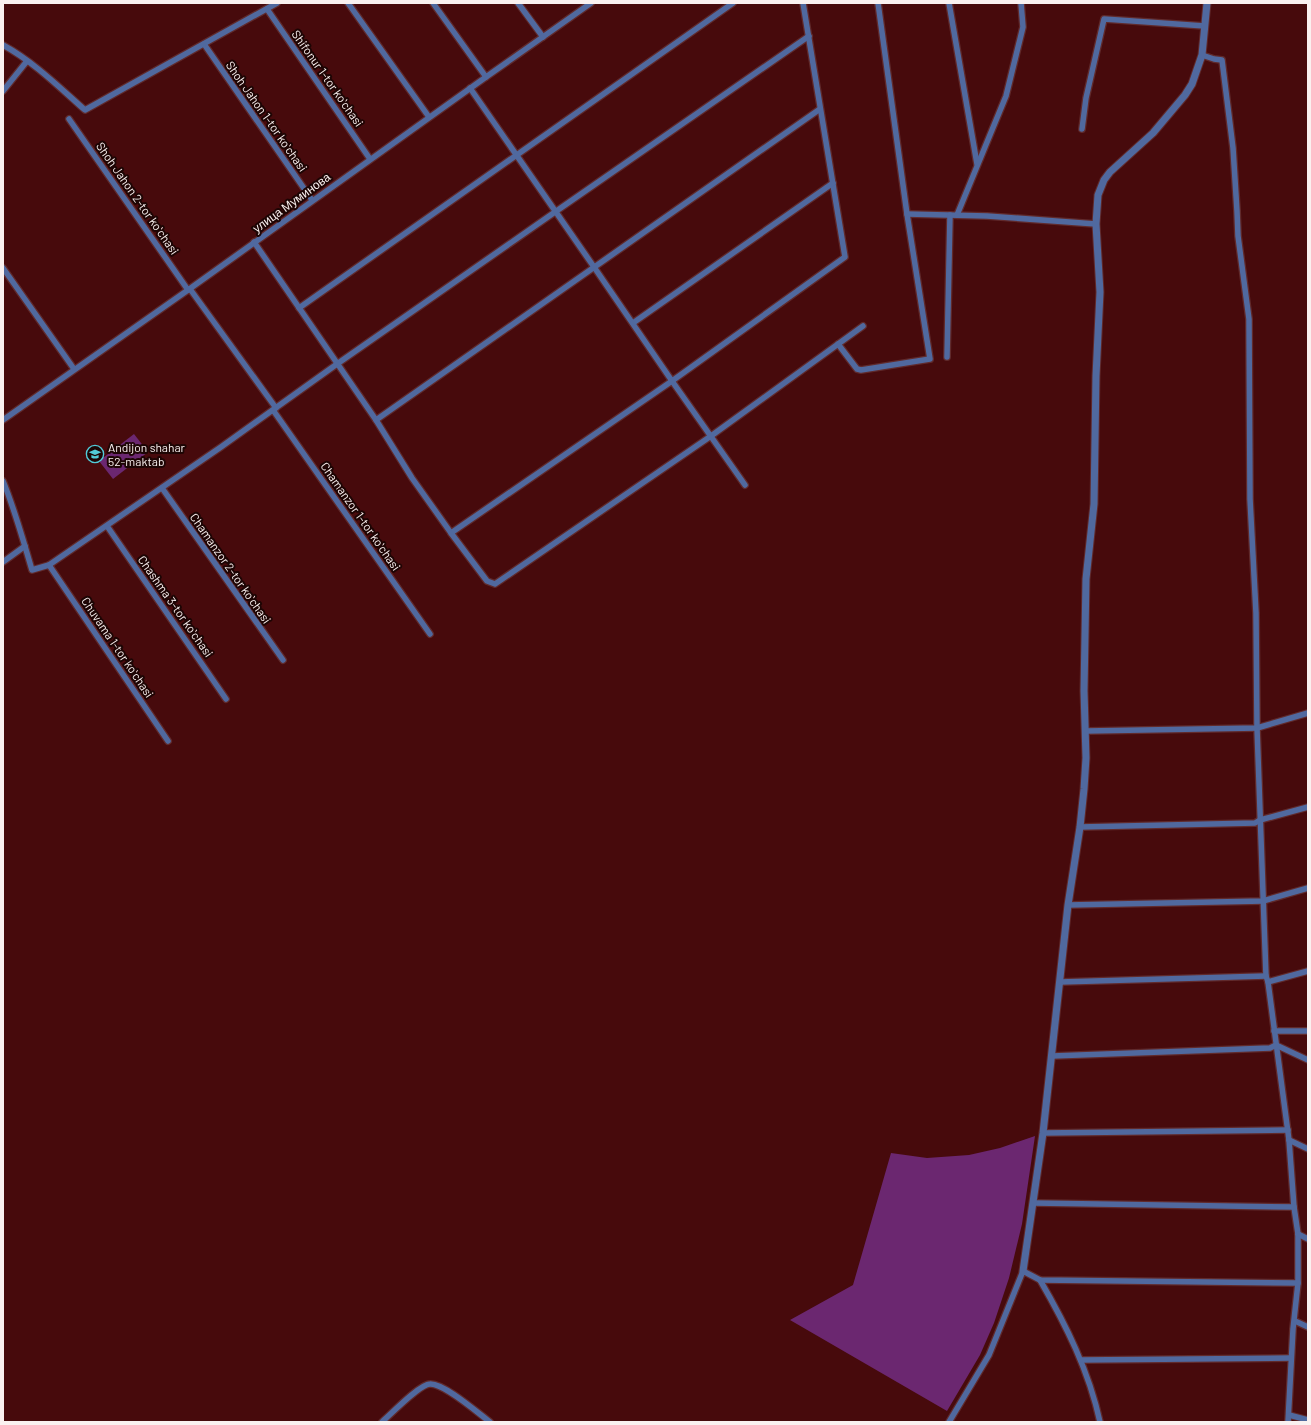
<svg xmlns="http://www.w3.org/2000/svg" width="1311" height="1425" font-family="Barlow,sans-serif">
<rect width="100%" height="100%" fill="#470a0c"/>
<g fill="#6b2770">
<path d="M134,434L148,452L113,479L99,461Z"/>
<path d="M1035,1136L1022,1224L1009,1278L994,1323L980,1355L947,1411L790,1320L853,1285L891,1153L927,1158L969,1155L1000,1148Z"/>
</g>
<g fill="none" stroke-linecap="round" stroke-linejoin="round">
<defs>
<g id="minor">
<path d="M348,3L429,117"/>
<path d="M433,3L486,77"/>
<path d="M518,3L543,37"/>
<path d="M949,3L977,164"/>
<path d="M267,9L370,159"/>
<path d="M204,44L312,200"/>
<path d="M3,45C34,62 59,87 85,110L277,3"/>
<path d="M1202,55L1214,59L1222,60L1233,148L1237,211L1238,236L1249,319L1250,499L1256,613L1257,728L1266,976L1268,982L1289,1140L1294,1207L1298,1234V1283L1293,1329L1288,1422"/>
<path d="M470,88L594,267L672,381L745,485"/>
<path d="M3,91L27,61"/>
<path d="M69,119L188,290"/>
<path d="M1082,129L1086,98L1104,19L1205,26"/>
<path d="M907,214L987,216L1096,224"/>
<path d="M957,215L1006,96L1023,27L1021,3"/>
<path d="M254,242L376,420L412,478L451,533L672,381L845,257L803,3"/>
<path d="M3,268L74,369"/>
<path d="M190,289L276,408"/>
<path d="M299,308L733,3"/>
<path d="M633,323L833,183"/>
<path d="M838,344L857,369L861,370L930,359L907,214L878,3"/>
<path d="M947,357L950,215"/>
<path d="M273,410L430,634"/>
<path d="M3,420L188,290L486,77L591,3"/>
<path d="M376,420L820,109"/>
<path d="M3,481C15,510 23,540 32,570L49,565L221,447L337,364L555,212L809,36"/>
<path d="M162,488L283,660"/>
<path d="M107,526L226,699"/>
<path d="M451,533L487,581L495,584L711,436L863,326"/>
<path d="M3,562L25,546"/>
<path d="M49,565L168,741"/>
<path d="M1086,731L1257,728L1308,713"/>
<path d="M1080,827L1255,823L1260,820L1308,807"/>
<path d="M1068,905L1263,901L1308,888"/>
<path d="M1060,982L1266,976"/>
<path d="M1268,982L1308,971"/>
<path d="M1274,1031H1308"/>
<path d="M1052,1056L1270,1048L1276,1045L1308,1060"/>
<path d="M1043,1133L1288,1130"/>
<path d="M1289,1140L1308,1149"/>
<path d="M1034,1203L1294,1207"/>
<path d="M1298,1234L1308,1239"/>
<path d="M1040,1280C1066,1325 1089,1371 1100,1422"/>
<path d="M1295,1321L1308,1327"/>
<path d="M1081,1360L1291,1358"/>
<path d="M1289,1415L1308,1420"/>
<path d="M382,1422C391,1414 420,1384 430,1384C444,1383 478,1413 490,1422"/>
<path d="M949,1422L989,1355L1023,1271L1040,1280L1298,1283"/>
</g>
<path id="tertiary" d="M1023,1271L1043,1133L1068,905L1080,827L1084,789L1086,758L1084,691L1086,579L1094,504L1096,376L1100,292L1096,224L1098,195L1104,180L1110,172L1153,133L1185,95L1192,84L1202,55L1207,3"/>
</defs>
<use href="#minor" stroke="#602a2c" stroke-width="8"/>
<use href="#tertiary" stroke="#602a2c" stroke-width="9"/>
<use href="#minor" stroke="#50699f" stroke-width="5.5"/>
<use href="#tertiary" stroke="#50699f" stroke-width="7"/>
</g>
<defs>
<symbol id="school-ring" viewBox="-11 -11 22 22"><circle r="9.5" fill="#1d0504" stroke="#52cbd8" stroke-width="1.5"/><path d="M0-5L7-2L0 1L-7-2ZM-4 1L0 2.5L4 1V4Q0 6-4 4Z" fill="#52cbd8"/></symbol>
</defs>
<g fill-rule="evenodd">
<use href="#school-ring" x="85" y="444" width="20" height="20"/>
</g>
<g text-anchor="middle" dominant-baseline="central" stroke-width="4" stroke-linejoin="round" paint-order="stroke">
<g font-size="12" fill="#faf1f0" stroke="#1d0504">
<text transform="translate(328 78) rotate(55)">Shifonur 1-tor koʻchasi</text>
<text transform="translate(267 116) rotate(55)">Shoh Jahon 1-tor koʻchasi</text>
<text transform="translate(138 198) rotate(55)">Shoh Jahon 2-tor koʻchasi</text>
<text transform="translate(291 202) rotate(-36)">улица Муминова</text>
<text transform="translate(361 516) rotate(55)">Chamanzor 1-tor koʻchasi</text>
<text transform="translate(231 568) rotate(55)">Chamanzor 2-tor koʻchasi</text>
<text transform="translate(176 606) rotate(55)">Chashma 3-tor koʻchasi</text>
<text transform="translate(118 647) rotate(56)">Chuvama 1-tor koʻchasi</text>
</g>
<g font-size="12" fill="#faf1f0" stroke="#1d0504" text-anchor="start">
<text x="108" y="447">Andijon shahar<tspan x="108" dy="14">52-maktab</tspan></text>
</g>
</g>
<rect width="1311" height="1425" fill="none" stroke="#faf1f0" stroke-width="8"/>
</svg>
